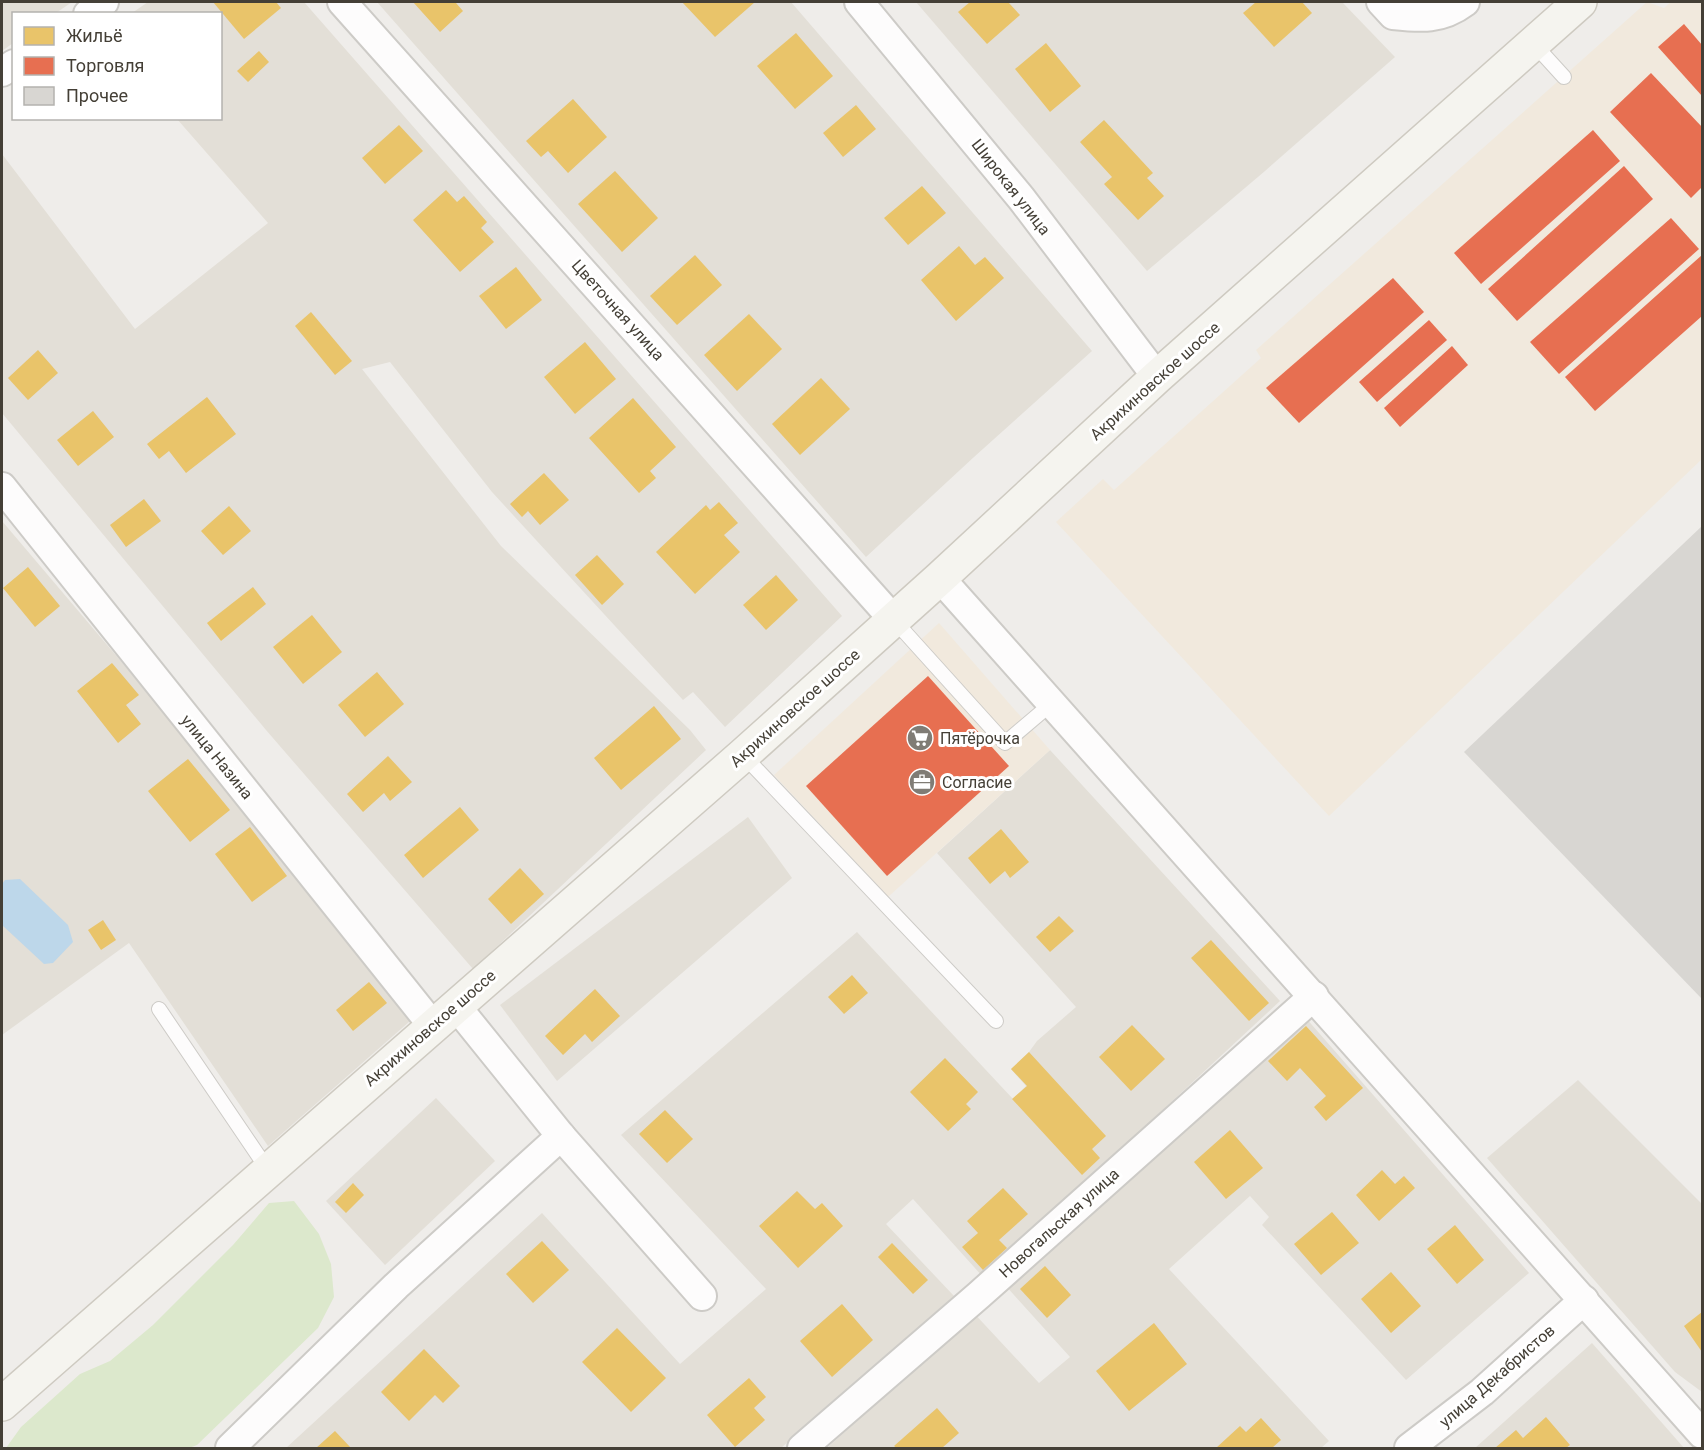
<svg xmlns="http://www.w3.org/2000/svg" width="1704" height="1450" font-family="Roboto,sans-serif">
<rect width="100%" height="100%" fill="#efedea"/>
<g fill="#e3dfd7">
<path d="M2,2H72L56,13L14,14L13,43L2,51Z"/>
<path d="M148,2H304L842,616L725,727L693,692L683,700L492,492L390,362L362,369L501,546L690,730L706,750L473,969L266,730L2,413V154L135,329L268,223L177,119L220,118V14L132,13Z"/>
<path d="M377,2H791L1092,351L974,457L866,557Z"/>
<path d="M916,2H1342L1395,57L1265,171L1147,271Z"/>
<path d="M2,521L153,699L410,1021L268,1146L129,943L2,1035Z"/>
<path d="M1050,750L1280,1001L983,1277L913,1199L886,1224L954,1296L781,1448H286L542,1213L680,1364L766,1289L621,1135L857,932L1013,1099L1026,1086L1011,1069L1029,1052L1037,1041L1076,1007L937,853Z"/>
<path d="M748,817L792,878L557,1081L500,1005Z"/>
<path d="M1305,1017L1529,1273L1406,1380L1262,1225L1269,1217L1250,1196L1169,1269L1329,1441L1321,1448H827L954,1333L971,1310L1039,1383L1070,1357L1005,1285Z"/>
<path d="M1578,1080L1702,1204V1392L1675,1372L1487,1158Z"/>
<path d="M436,1098L495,1161L385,1265L326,1201Z"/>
<path d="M1592,1343L1684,1448H1475Z"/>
</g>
<g fill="#f1e9dd">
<path d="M1647,2L1664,8L1671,2H1702V459L1329,816L1056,522L1103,479L1114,490L1261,358L1256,350Z"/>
<path d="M939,623L1050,750L888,897L774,775Z"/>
</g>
<path fill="#dce8cc" d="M294,1201L319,1234L331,1264L334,1297L318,1328L197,1445L189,1448H6L21,1427L80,1374L110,1361L153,1325L233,1245L269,1203Z"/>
<path fill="#bdd7ea" d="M20,879L68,925L73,942L53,963L44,964L2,925V884L5,880Z"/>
<g fill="#e9c46a">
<path d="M213,2H276L281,8L244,39Z"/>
<path d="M413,2H457L456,3L463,11L440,32Z"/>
<path d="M682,2H755L715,37Z"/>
<path d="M970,2H1008L1020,15L987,44L958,12Z"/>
<path d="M1256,2H1302L1312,13L1274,47L1243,13Z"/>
<path d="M796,33L833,76L795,109L757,66Z"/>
<path d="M1046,43L1081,86L1050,112L1015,69Z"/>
<path d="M259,51L269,62L248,82L237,71Z"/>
<path d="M573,99L607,137L568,173L548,151L541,157L526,141Z"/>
<path d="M856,105L876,129L843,157L823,133Z"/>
<path d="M1104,120L1153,173L1147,178L1164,196L1138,220L1104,184L1112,177L1080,142Z"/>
<path d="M399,125L423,151L385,184L362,158Z"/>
<path d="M615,171L658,218L622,252L578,204Z"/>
<path d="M922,186L946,213L908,245L884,218Z"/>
<path d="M446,190L457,202L464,196L487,222L481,228L494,242L460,272L413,220Z"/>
<path d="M959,246L975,265L985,257L1004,278L956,321L921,280Z"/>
<path d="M695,255L722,285L677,325L650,296Z"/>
<path d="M516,267L542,300L506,329L479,296Z"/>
<path d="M311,312L352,361L335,375L295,326Z"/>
<path d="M749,314L782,349L737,391L704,355Z"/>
<path d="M585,342L616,379L575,414L544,377Z"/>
<path d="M38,350L58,373L28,400L8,378Z"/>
<path d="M821,378L850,409L800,455L772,424Z"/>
<path d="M207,397L236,434L186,473L169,451L159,459L147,444Z"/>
<path d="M633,398L676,447L650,471L656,478L639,493L589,438Z"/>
<path d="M93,411L114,437L78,466L57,440Z"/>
<path d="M544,473L569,500L540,525L528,511L522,517L510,504Z"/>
<path d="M144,499L161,521L126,547L110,525Z"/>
<path d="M719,502L738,523L724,535L740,552L695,594L656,552L706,505L710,510Z"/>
<path d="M229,506L251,531L223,555L201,531Z"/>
<path d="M597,555L624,584L602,605L575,575Z"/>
<path d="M28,567L60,606L35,627L3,588Z"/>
<path d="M776,575L798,600L766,630L743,605Z"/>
<path d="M253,587L266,604L221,641L207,623Z"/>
<path d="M312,615L342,652L303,684L273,647Z"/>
<path d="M112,663L139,695L126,705L141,724L118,743L77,691Z"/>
<path d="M377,672L404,704L365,737L338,705Z"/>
<path d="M654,706L681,739L621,790L594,758Z"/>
<path d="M388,756L412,782L390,801L384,793L363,812L347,794Z"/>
<path d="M188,759L230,810L190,842L148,791Z"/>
<path d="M460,807L479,830L423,878L404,855Z"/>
<path d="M250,827L287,876L252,902L215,854Z"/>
<path d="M1001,829L1029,862L1010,878L1005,871L990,884L968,858Z"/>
<path d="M520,868L544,894L511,924L488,899Z"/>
<path d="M1059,916L1074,931L1050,952L1036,937Z"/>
<path d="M103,920L116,940L101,950L88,930Z"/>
<path d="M1211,940L1269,1003L1249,1021L1191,958Z"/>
<path d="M852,975L868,993L844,1014L828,997Z"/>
<path d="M369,982L387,1003L353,1031L336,1010Z"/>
<path d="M595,989L620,1016L592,1042L585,1034L563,1055L545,1036Z"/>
<path d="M1132,1025L1165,1059L1131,1091L1099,1057Z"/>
<path d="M1306,1026L1363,1088L1326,1121L1314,1107L1326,1096L1300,1068L1287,1081L1268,1061Z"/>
<path d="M1029,1052L1106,1136L1092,1149L1100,1158L1082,1175L1012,1099L1027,1086L1011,1069Z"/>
<path d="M945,1058L978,1092L966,1104L971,1109L948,1131L910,1092Z"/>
<path d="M665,1110L693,1139L667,1163L639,1134Z"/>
<path d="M1230,1130L1263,1168L1226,1199L1194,1162Z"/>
<path d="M1382,1170L1395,1184L1404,1176L1415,1188L1379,1221L1356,1195Z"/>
<path d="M353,1183L364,1195L346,1213L335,1202Z"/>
<path d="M1003,1188L1028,1214L999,1240L1007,1248L983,1270L962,1247L978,1233L967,1221Z"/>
<path d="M797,1191L815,1209L822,1203L843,1226L798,1268L759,1226Z"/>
<path d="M1332,1212L1359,1243L1321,1275L1294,1244Z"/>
<path d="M1455,1225L1484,1260L1457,1284L1427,1249Z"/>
<path d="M542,1241L569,1270L533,1303L506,1274Z"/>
<path d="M892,1243L928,1280L913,1294L878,1257Z"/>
<path d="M1045,1266L1071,1295L1047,1318L1020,1289Z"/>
<path d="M1391,1272L1421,1306L1391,1333L1361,1299Z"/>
<path d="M842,1304L873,1340L832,1377L800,1341Z"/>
<path d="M1702,1312V1352L1684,1326Z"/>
<path d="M1154,1323L1187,1364L1129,1411L1096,1371Z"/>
<path d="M617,1328L666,1378L631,1412L582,1362Z"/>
<path d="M424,1349L460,1386L443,1403L435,1395L409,1421L381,1392Z"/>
<path d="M749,1378L766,1397L754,1408L765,1420L735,1447L707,1415Z"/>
<path d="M937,1408L959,1433L942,1448H897L894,1446Z"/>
<path d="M1546,1417L1570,1445L1566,1448H1495L1516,1430L1523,1438Z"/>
<path d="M1261,1418L1281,1440L1272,1448H1216L1240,1426L1246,1432Z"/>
<path d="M335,1431L351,1448H316Z"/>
</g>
<g fill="#e76f51">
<path d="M1684,24L1702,45V96L1658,47Z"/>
<path d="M1651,73L1702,127V187L1691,198L1610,112Z"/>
<path d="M1593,130L1620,161L1481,284L1454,253Z"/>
<path d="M1624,166L1653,199L1517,321L1488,289Z"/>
<path d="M1671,218L1699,249L1559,374L1530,342Z"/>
<path d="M1702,255V316L1595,411L1565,377Z"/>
<path d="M1393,278L1424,312L1299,423L1266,388Z"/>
<path d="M1429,320L1447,340L1377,402L1359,382Z"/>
<path d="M1452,346L1468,365L1400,427L1384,408Z"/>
<path d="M928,676L1009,766L887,876L806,786Z"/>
</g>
<path fill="#d8d6d2" d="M1702,526V999L1464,752Z"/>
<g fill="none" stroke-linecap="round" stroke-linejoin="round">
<defs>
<g id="service">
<path d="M1533,43L1564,77"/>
<path d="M893,619L1005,743L1051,704"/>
<path d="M743,755L996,1021"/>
<path d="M159,1009L268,1170"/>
</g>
<g id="minor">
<path d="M342,2L893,619"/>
<path d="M859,2L1021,198L1157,377"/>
<path d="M1381,2L1393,15C1421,18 1441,20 1465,2"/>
<path d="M88,14L104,2"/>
<path d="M2,72L14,64"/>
<path d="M2,487L433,1026"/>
<path d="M940,578L1702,1434"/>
<path d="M456,1006L561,1136L702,1296"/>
<path d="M230,1448L396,1286L561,1136"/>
<path d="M802,1448L979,1295L1314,996"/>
<path d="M1409,1448L1482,1392L1584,1300"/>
</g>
<path id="secondary" d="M2,1404L743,755L940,578L1157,377L1580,2"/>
</defs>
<use href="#service" stroke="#cdcbc7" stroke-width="16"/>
<use href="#minor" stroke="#cdcbc7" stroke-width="32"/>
<use href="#secondary" stroke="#cecac1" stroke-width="36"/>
<use href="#service" stroke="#fdfcfc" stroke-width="14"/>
<use href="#minor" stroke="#fdfcfc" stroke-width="28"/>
<use href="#secondary" stroke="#f5f4ef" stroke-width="33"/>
</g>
<defs>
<symbol id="supermarket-disc" viewBox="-11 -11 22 22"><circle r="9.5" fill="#807c75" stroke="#fff"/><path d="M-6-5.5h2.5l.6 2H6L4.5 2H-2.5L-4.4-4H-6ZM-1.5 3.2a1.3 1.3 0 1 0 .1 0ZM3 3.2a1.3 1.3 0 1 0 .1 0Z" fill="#fff"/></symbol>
<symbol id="office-disc" viewBox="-11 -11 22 22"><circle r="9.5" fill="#807c75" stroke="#fff"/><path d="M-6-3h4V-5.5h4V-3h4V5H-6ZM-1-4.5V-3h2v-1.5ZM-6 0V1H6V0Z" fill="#fff"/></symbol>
</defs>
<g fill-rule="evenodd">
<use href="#supermarket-disc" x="905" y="723" width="30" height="30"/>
<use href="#office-disc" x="907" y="767" width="30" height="30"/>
</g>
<g text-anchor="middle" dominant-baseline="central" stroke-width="6" stroke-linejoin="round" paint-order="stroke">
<g font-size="16" fill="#443f36" stroke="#fff">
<text transform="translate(1011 187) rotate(52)">Широкая улица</text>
<text transform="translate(618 310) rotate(48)">Цветочная улица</text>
<text transform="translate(1155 381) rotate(-42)">Акрихиновское шоссе</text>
<text transform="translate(795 708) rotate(-42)">Акрихиновское шоссе</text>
<text transform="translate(217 757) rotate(51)">улица Назина</text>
<text transform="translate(430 1028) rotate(-41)">Акрихиновское шоссе</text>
<text transform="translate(1059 1223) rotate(-42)">Новогальская улица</text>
<text transform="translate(1497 1376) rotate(-41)">улица Декабристов</text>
</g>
<g font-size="16" fill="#443f36" stroke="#fff" text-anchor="start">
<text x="940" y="738">Пятёрочка</text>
<text x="942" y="782">Согласие</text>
</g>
</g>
<rect width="1704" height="1450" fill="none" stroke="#443f36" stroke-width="6"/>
<rect x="12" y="12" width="210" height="108" fill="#ffffff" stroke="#b4b2af" stroke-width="1.5"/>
<rect x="24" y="27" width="30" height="18" fill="#e9c46a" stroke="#b4b2af" stroke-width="1.5"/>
<text x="66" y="42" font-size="18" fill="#443f36">Жильё</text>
<rect x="24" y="57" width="30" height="18" fill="#e76f51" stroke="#b4b2af" stroke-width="1.5"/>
<text x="66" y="72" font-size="18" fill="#443f36">Торговля</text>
<rect x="24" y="87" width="30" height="18" fill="#d8d6d2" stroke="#b4b2af" stroke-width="1.5"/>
<text x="66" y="102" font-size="18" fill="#443f36">Прочее</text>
</svg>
